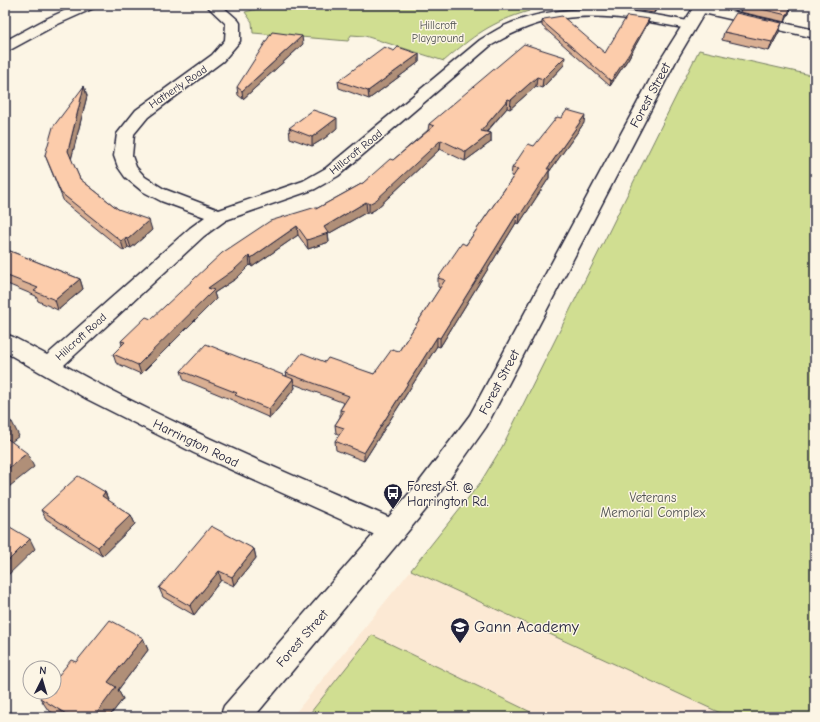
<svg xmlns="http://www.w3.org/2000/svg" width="820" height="722" font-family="'Comic Neue',sans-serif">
<rect width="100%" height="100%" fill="#fcf5e5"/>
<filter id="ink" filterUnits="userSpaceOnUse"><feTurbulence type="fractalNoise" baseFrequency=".025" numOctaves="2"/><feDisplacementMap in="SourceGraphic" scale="8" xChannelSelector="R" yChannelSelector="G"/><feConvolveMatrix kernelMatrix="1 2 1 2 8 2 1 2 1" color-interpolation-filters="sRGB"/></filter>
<g filter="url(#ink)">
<path fill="#fce9d4" d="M411,570L729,717H292Z"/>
<g fill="#d0de91" stroke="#798066">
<path d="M274,5H529V11C491,22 473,36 444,61L365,36L351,35L348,41L253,33L252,22L245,12Z"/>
<path d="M699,50L815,76V717H729L411,570L480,483L502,447Z"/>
<path d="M372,635L541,717H307Z"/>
</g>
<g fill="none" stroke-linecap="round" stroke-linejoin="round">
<defs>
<g id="street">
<path d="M77,5H96L94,8L56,25L10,50L5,51V41L46,19Z"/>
<path d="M206,5H221L238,20L240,23V41L223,61L148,117L134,134L132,156L136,167L145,177L164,189L219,210L303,181L326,168L480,40C488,35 496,30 504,26C562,0 627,9 688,21L693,22L695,25L693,28L688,29C640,20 585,9 537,24C520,29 505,37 490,46L338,176L315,189L226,220L204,236L64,365C173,426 288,473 402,523L406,531L402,539L393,542L384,539L194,453L87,399L5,352V334L13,337L47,355L190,228L205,217L161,201L142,191L125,177L118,167L114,156L117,134L136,110L212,55L225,40L226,24Z"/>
<path d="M694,5H704L815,30V38L694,11L692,8Z"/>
</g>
<path id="secondary" d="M695,5H709L677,59L486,427L438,495L254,717H220L224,706L420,481L470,415L661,59Z"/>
</defs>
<use href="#street" stroke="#22223b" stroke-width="3"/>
<use href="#secondary" stroke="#22223b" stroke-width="3"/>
<use href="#street" fill="#fcf5e5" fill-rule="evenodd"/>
<use href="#secondary" fill="#fcf5e5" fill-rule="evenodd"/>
</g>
<g fill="#d9af93" stroke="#22223b">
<path d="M633,5H659L654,13L632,10Z"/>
<path d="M742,5H793L785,22L740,12Z"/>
<path d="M649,19L648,23L628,59L610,86L542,26V21L605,53Z"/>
<path d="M724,32H779L769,51L722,40Z"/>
<path d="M303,44L243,99L238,95L237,87Z"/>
<path d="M419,54V62L369,99L339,88L338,81Z"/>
<path d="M564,65L542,88L536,86L510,109L507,108L487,132L491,133V142L465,161L440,149L376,209L369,213L367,212L328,234L329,242L308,249L298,235L252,267L250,265L237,278L214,293L216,299L141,374L116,363L113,354L122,345L121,341L151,319L316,209L363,183L393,160L428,130L429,124Z"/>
<path d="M84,86L87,96L71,159L80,179L118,209L152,230L131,248L128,247L124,251L64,202L45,155Z"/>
<path d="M584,123L549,172V178L519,224L516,223L440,347L437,346L364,461L336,450L335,441L340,435L336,433L335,425L340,417V410L344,403L294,384L295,388L270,418L238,404L237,402L184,380L181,371L287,376L286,373L325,362L374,374L399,351L440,288L438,287V278L466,245L513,177L511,176L512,168L534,146Z"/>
<path d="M289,128H337L325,138L312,146L290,138Z"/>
<path d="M5,249L80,279L83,289L58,310L38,301L36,296L5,283Z"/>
<path d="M105,492L109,501L131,515L135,524L102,556L46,519L41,510Z"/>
<path d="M254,549L256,558L234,586L221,580L194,615L163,597L159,588Z"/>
<path d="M143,638L148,650L118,690L123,699L109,717H60L48,710L40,698L76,662Z"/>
</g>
<g fill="#b08f78" stroke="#22223b">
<path d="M656,5H659L654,13Z"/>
<path d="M792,5H793L792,7L785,22L787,15Z"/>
<path d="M649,19L648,23L628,59L610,86L611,81Z"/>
<path d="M782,23L779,32L769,51L772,42Z"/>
<path d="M302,36L303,44L243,99L242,91Z"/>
<path d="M419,54V62L369,99L368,91Z"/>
<path d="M565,57L564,65L542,88L543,79Z"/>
<path d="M537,77L536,86L510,109L511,100Z"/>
<path d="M84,86L87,96L71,160L68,151Z"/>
<path d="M508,99L507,108L480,139L481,131Z"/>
<path d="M585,115L584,123L549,172V178L519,224L520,215L547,169Z"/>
<path d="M337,118V128L325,138L312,146V137Z"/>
<path d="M491,133V142L465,161L466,152Z"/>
<path d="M441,140L440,149L376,209L369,213V204Z"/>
<path d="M366,202L367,212L328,234L329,242L308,249L307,240L324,227Z"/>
<path d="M517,214L516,223L440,347V338Z"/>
<path d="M149,220L152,230L131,248L128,239Z"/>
<path d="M297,226L298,235L252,267L251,258Z"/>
<path d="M125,238L128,247L124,251L121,241Z"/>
<path d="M249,256L250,265L237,278L214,293L216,299L141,374L138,365L208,288Z"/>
<path d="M80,279L83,289L58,310L55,300Z"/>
<path d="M437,337V346L364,461V453Z"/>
<path d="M293,379L295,388L270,418L269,409Z"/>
<path d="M12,422L19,436L6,446L5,444V428Z"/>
<path d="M27,453L34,467L5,490V471Z"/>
<path d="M105,492L109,502L102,496Z"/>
<path d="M131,515L135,524L102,556L98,547Z"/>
<path d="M30,539L35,549L5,578V564Z"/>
<path d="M254,549L256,558L234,586L232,577Z"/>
<path d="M219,571L221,580L194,615L190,606Z"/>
<path d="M143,638L148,650L118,690L123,699L109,717H94L108,682Z"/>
</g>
<g fill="#fcccab" stroke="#22223b">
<path d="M744,5H792L787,15Z"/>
<path d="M736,13L782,23L772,42L724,32Z"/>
<path d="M562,16L605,53L627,16L649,19L629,54L611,81L542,21L544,19Z"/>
<path d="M272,32L302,36L242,91L237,87Z"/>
<path d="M524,44L565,57L543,79L537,77L511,100L508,99L481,131L491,133L466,152L441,140L376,200L369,204L366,202L324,227L328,233L307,240L297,226L251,258L249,256L235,269L208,288L214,290L138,365L113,354L125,342L121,341L146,317L151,319L222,253L270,221L316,207V209L363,183L390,159L393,160L434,126L429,124Z"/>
<path d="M384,47L394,51L398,47L419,54L368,91L338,81Z"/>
<path d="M84,86L68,151L80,179L118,209L149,220L128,239L125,238L121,241L61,193L45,155L53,127Z"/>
<path d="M313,110L337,118L324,128L312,137L289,128Z"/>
<path d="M567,110L585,115L547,169H550L520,215L517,214L440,338L437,337L364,453L335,441L344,428L335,425L344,411L340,410L349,396L286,373L302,353L325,362L328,358L374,374L392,349L399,351L445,280L438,278L462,243L466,245L511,180L518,169L512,168L528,144L534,146L557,117L561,118Z"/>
<path d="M5,249L80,279L55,300L34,291L38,288L5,275Z"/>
<path d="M206,344L293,379L269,409L235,395L237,393L181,371Z"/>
<path d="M5,417L12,422L5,428Z"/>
<path d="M5,437L27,453L5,471Z"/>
<path d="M78,476L105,492L102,496L131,515L98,547L41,510Z"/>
<path d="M5,524L30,539L5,564Z"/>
<path d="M211,526L254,549L232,577L219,571L190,606L159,588Z"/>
<path d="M110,620L143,638L108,682L116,687L94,717H71L40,698L45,692H54V681L71,660L76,662Z"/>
</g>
</g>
<defs>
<symbol id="bus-pin" viewBox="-11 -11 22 30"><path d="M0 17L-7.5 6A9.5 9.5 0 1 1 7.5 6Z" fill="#22223b" stroke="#fcf5e5"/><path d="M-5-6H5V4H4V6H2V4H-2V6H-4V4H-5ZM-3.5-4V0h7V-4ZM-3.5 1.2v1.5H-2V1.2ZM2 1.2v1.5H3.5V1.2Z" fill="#fff"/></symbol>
<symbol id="school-pin" viewBox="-11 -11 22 30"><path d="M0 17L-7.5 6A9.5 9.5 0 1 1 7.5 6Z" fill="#22223b" stroke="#fcf5e5"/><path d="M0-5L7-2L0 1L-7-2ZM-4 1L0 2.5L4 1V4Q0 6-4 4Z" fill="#fff"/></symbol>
</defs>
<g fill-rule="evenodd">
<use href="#bus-pin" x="382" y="482" width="22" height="30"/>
<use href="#school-pin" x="449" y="616" width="22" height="30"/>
</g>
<g text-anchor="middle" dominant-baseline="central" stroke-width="3" stroke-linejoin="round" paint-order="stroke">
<g font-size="11" fill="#4e5150" stroke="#fcf5e5">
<text x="438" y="25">Hillcroft<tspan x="438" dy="13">Playground</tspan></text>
</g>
<g font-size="11" fill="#22223b" stroke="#fcf5e5">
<text transform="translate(178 87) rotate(-34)">Hatherly Road</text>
<text transform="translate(356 152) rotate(-39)">Hillcroft Road</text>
<text transform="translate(81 337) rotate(-42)">Hillcroft Road</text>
</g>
<g font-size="13" fill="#22223b" stroke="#fcf5e5">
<text transform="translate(650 95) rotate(-62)">Forest Street</text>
<text transform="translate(499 382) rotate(-62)">Forest Street</text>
<text transform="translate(196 443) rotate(26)">Harrington Road</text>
<text transform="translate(302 638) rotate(-49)">Forest Street</text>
</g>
<g font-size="13" fill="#22223b" stroke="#fcf5e5" text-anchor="start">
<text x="407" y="486">Forest St. @<tspan x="407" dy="15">Harrington Rd.</tspan></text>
</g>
<g font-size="13" fill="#4e5150" stroke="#fcf5e5">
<text x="653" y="497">Veterans<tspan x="653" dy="15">Memorial Complex</tspan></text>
</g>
<g font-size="16" fill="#22223b" stroke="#fcf5e5" text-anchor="start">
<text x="474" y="627">Gann Academy</text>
</g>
</g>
<rect width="820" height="722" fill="none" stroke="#fcf5e5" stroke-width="20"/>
<rect x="10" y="10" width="800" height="702" fill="none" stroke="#22223b" stroke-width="1.5" filter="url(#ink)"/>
<g transform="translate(42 680) rotate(5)"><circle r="19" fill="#fcf5e5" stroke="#a5a1a1"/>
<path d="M0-3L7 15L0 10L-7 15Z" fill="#22223b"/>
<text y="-6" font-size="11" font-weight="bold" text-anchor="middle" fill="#22223b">N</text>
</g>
</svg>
